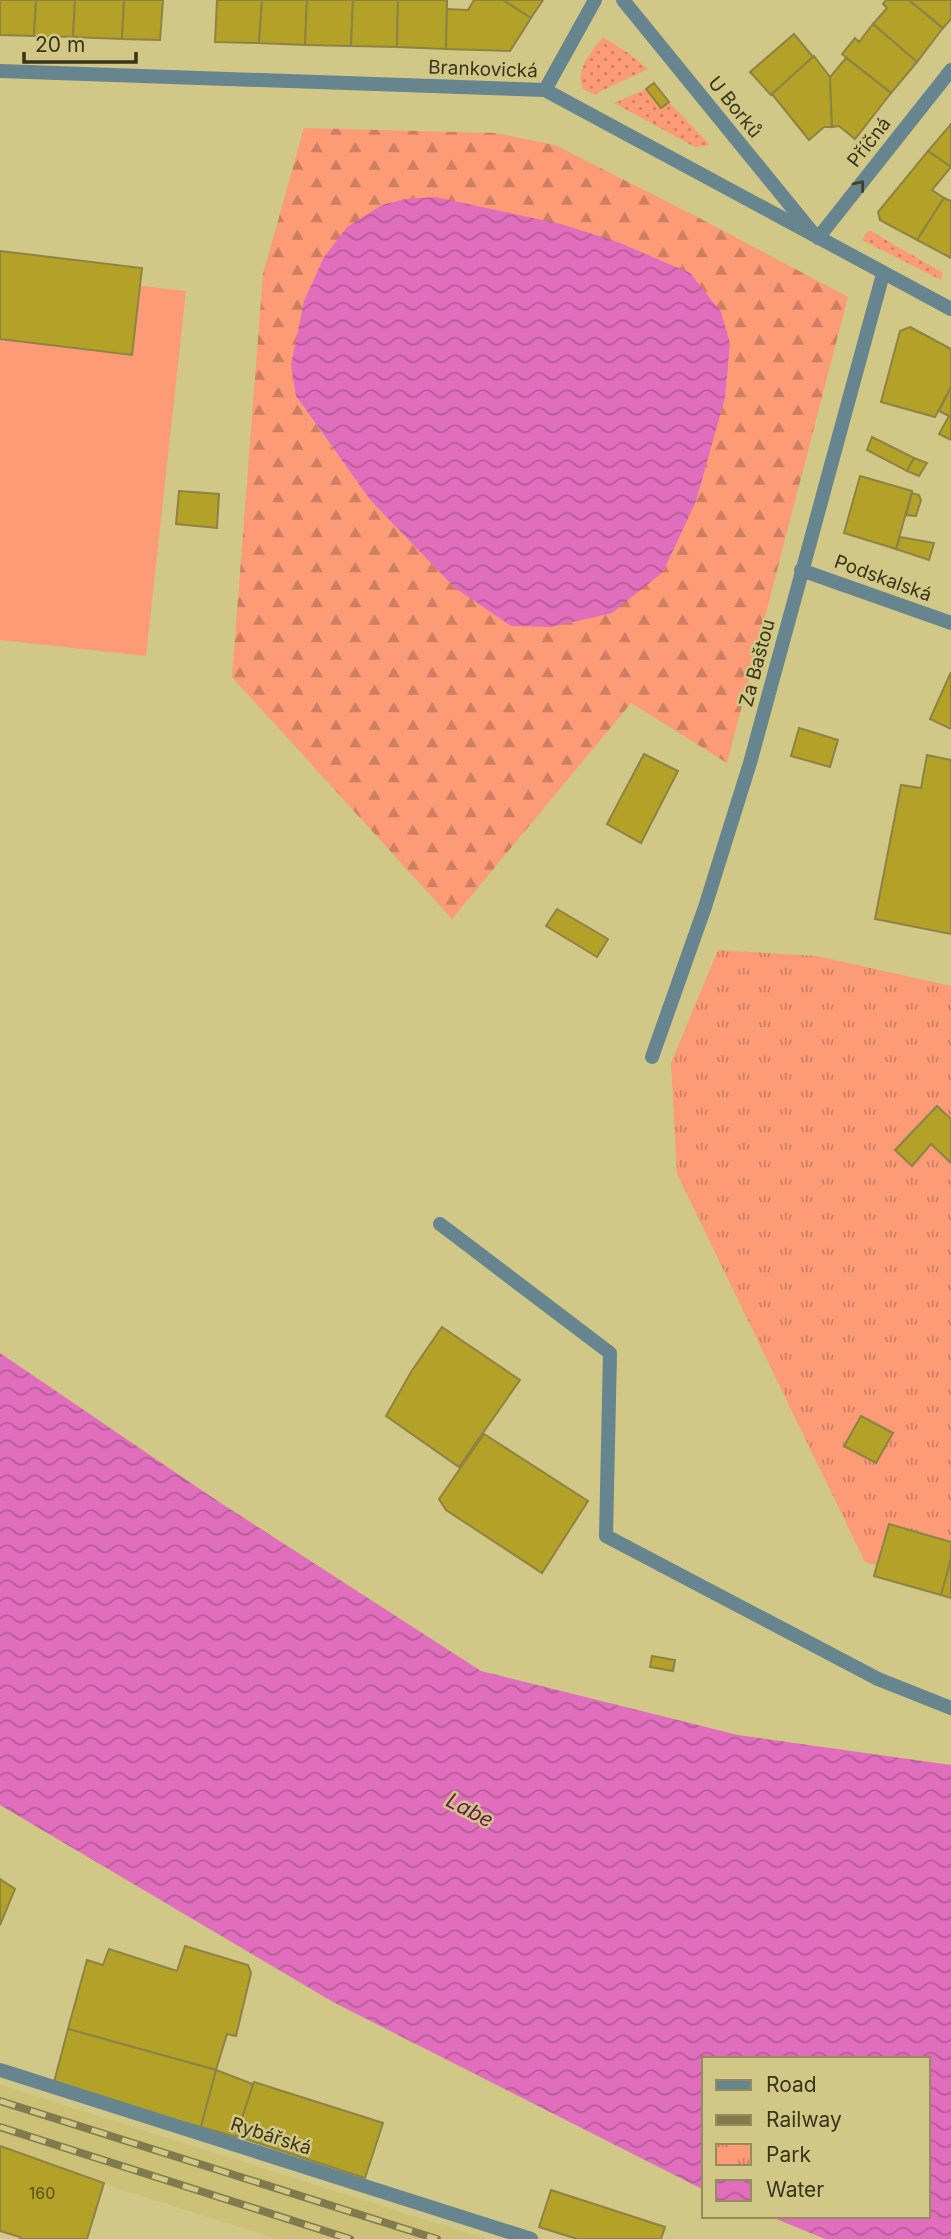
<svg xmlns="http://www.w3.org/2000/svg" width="951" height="2239" font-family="Inter,sans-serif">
<defs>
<pattern id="grass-dots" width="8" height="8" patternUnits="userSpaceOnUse" patternTransform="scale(1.75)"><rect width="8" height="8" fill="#fd9b77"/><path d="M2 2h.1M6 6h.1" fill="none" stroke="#ce7f61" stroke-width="1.8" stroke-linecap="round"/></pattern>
<pattern id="forest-firs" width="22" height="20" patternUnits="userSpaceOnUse" patternTransform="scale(1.75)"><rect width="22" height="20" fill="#fd9b77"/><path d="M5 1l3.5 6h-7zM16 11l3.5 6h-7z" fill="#ce7f61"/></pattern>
<pattern id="park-tufts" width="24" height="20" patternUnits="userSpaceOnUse" patternTransform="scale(1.75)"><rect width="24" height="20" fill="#fd9b77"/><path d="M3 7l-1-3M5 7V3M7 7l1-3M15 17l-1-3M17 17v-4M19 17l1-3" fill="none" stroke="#ce7f61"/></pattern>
<pattern id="water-waves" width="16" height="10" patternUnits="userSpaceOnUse" patternTransform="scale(1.75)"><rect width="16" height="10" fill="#e06ebd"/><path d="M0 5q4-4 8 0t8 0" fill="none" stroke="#b75b99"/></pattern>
</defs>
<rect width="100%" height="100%" fill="#d1c786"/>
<path fill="#ccc177" d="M0,2084L16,2090L486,2239H277L0,2151Z"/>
<g fill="url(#grass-dots)">
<path d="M603,37L628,53L648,69L599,92L596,95L583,89C575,68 591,53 603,37Z"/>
<path d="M646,89L661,108L669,102L710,145L695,147L614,103Z"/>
<path d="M869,230L943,273L941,280L862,240Z"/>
</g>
<path fill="url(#forest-firs)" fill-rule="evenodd" d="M304,128L495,133L555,145L703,220L848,297L727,763L631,703L452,919L232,677L263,274ZM296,397L455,588L371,501Z"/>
<path fill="url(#park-tufts)" d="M718,950L817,956L951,986V1586L865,1562L677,1174L671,1063Z"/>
<path fill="#fd9b77" d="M0,270L186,291L146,656L0,640Z"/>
<g fill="url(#water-waves)">
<path d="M435,197L561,224L618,242L690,273L721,312L730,343L725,398L696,501L663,572L612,613L551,627L511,626L455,588L371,501L296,396L291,365L304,301L324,257L347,227L382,205L405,199Z"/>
<path d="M0,1353L213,1498L481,1671L738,1735L951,1765V2239H825L769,2216H928V2059H704V2190L333,2002L0,1805Z"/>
</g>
<g fill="#b3a128" stroke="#8d8344" stroke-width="2">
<path d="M0,0H36L34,36L0,35Z"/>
<path d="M36,0H75L73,37L34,36Z"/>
<path d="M75,0H124L122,39L73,37Z"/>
<path d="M124,0H163L160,40L122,39Z"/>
<path d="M217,0H262L259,43L215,42Z"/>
<path d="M262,0H307L305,45L259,43Z"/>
<path d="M307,0H353L351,46L305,45Z"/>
<path d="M353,0H398L397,47L351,46Z"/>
<path d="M398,0H447L446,49L397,47Z"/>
<path d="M474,0H503L531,18L510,51L446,49L447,9L468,10Z"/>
<path d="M503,0H543L531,18Z"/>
<path d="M886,0H909L943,28L917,62L873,24L887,8L883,4Z"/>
<path d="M909,0H951V19L943,28Z"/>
<path d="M873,24L917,62L891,93L842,54L855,38L859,42Z"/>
<path d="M794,34L813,57L771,95L750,72Z"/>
<path d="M814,56L830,77L832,127H824L809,140L772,94Z"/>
<path d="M846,58L891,93L855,139L839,126L832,127L830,77Z"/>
<path d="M654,83L669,102L661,108L646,89Z"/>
<path d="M951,124V167L928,151Z"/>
<path d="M928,151L951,167L932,190L944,198L917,240L880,220L878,212Z"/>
<path d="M944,198L951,201V258L917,240Z"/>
<path d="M0,251L142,268L132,355L0,339Z"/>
<path d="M910,327L951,349V387L935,417L881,402L900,331Z"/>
<path d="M951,387V440L939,434L949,416L939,411Z"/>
<path d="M872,437L914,458L907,471L867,450Z"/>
<path d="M914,458L927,463L919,476L907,471Z"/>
<path d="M860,476L912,491L896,549L844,533Z"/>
<path d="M179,491L219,494L217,528L176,524Z"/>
<path d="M912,493L919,495L921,500L916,516L906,515Z"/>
<path d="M900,537L934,543L929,560L896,549Z"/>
<path d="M951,672V729L930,719Z"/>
<path d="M799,728L838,740L830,767L791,756Z"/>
<path d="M644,754L678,771L641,843L607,824Z"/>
<path d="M927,755L951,760V934L875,919L901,785L921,788Z"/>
<path d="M557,909L608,939L597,957L546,926Z"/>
<path d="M937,1106L951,1119V1163L931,1144L912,1166L895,1150Z"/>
<path d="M442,1327L520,1380L459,1467L386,1416L411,1372Z"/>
<path d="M861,1416L893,1433L876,1463L844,1446Z"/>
<path d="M484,1434L588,1501L542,1573L446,1510L439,1499Z"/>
<path d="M889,1524L951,1542V1559L941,1595L874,1576Z"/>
<path d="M951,1559V1598L941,1595Z"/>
<path d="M652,1656L675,1660L673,1671L650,1667Z"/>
<path d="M0,1879L15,1889L0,1925Z"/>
<path d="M185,1946L248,1965L251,1973L236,2036L227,2034L216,2070L68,2029L87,1960L103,1965L109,1949L177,1971Z"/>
<path d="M68,2029L216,2070L201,2127L53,2086Z"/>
<path d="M216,2070L253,2084L236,2137L201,2127Z"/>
<path d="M254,2082L383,2123L365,2178L236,2136Z"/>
<path d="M0,2146L104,2183L87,2239H20V2237L0,2231Z"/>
<path d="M551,2190L665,2227L661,2239H577L539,2227Z"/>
</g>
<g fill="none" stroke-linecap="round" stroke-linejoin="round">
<path stroke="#66858f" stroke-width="14" d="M440,1224L610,1353L606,1536L878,1679"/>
<g stroke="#66858f" stroke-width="14">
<path d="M623,0L812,232"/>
<path d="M0,71L545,90L951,309"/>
<path d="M545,90L595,0"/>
<path d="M818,238L951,70"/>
<path d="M801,570L951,623"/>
<path d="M652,1057L705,907L750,763L883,274"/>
<path d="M878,1679L951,1708"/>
<path d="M0,2070L531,2239"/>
</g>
<defs>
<g id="rail">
<path d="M0,2101L437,2239"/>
<path d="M0,2127L350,2239"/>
</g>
</defs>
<use href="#rail" stroke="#807a4d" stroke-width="8"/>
<use href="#rail" stroke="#d1c786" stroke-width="5" stroke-dasharray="16" stroke-linecap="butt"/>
</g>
<defs><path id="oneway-chevron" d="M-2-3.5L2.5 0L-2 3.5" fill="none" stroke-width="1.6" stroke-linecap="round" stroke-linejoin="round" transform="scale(1.75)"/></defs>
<use stroke="#40412c" href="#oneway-chevron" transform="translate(860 185) rotate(-52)"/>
<g text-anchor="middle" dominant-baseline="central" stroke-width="5" stroke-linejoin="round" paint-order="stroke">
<g font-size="16" fill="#58501e">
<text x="42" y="2193">160</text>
</g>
<g font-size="19" fill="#39351a" stroke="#d1c786">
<text transform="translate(483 69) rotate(2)">Brankovická</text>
<text transform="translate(735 107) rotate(51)">U Borků</text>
<text transform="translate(869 142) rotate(-52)">Příčná</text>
<text transform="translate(883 578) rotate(20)">Podskalská</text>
<text transform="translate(757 663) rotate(-75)">Za Baštou</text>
<text transform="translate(271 2136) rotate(18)">Rybářská</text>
</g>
<g font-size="21" font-style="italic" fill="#631c4f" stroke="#d1c786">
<text transform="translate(470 1810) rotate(28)">Labe</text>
</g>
</g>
<rect x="702" y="2057" width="228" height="161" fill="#d1c786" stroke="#948d5b" stroke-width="2"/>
<rect x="716" y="2080" width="35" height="10" fill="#66858f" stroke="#948d5b" stroke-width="2"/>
<text x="766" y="2092" font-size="21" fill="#39351a">Road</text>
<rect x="716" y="2115" width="35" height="10" fill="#807a4d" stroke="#948d5b" stroke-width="2"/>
<text x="766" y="2127" font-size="21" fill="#39351a">Railway</text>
<rect x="716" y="2144" width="35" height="21" fill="url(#park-tufts)" stroke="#948d5b" stroke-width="2"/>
<text x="766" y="2162" font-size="21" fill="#39351a">Park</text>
<rect x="716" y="2180" width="35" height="21" fill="url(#water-waves)" stroke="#948d5b" stroke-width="2"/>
<text x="766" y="2197" font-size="21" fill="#39351a">Water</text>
<path d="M24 52v10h112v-10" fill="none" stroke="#39351a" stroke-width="3.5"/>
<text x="35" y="52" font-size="21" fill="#39351a" stroke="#d1c786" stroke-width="5" paint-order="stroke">20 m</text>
</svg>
